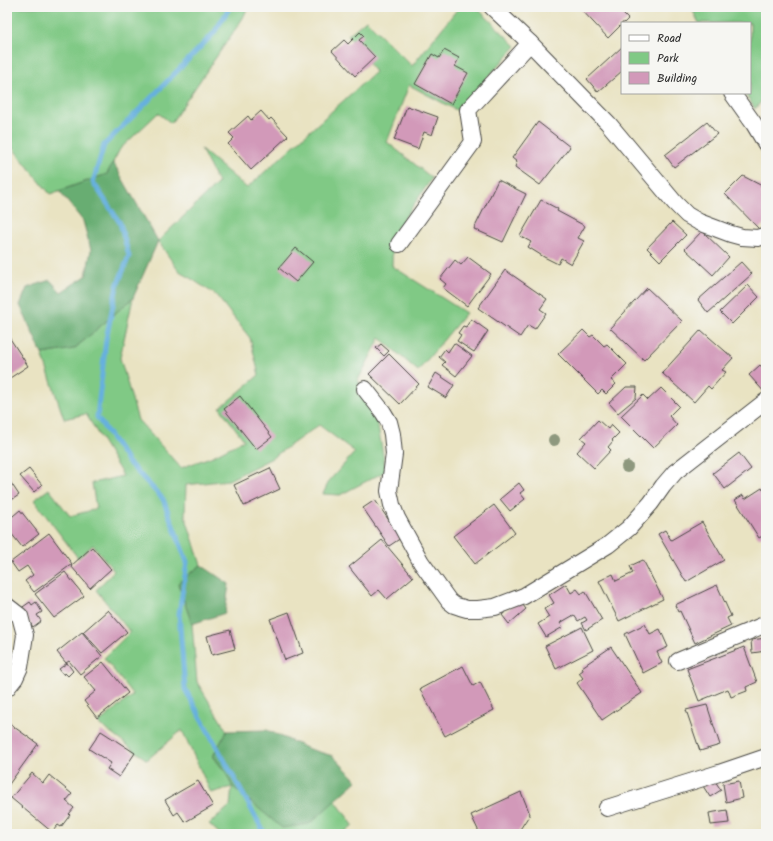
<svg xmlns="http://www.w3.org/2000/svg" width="773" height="841" font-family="Kalam,sans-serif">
<rect width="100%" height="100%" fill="#f6f6f2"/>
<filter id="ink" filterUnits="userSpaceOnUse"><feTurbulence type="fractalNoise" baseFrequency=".025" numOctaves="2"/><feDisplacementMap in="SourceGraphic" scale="8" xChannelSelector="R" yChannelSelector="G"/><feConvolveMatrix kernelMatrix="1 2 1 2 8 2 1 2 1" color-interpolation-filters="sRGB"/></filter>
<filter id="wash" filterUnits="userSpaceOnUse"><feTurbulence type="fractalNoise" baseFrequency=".012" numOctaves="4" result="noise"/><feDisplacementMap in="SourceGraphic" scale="16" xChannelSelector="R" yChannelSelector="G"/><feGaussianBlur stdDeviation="0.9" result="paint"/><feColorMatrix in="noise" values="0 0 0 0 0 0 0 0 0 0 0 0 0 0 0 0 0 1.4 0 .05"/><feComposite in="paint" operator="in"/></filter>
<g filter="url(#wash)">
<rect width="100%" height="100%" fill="#e9e3c2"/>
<g fill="#80c985" stroke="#567a58">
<path d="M7,7H248L243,18L171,123L158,113L120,149L107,174L50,194L7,141Z"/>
<path d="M459,7H476L516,46L458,111L409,85L387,142L432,178L393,235L392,266L466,313L418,371L380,338L358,380L377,421L386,471L340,495L323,494L329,481L355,452L319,425L272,458L229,480L186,485L185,515L201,565L178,584L192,624L197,682L227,731L213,756L226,773L232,786L309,824L335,800L353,825L342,834H220L209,824L230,806L232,787L211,793L182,730L147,760L98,723L133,695L104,658L130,632L96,590L114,571L93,545L78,558L34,500L49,489L70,516L96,509L92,483L123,476L86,414L64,419L42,354L74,349L133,298L120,358L138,420L181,468L213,456L244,440L220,408L259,375L250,338L216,295L178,270L158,241L218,183L201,149L247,188L375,72L348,35L366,20L412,66Z"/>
<path d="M691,7H766V96L755,109L745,93H750V23H699Z"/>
</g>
<g fill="#68ad72" stroke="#4a6c4e">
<path d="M113,162L158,241L133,298L74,349L42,354L20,305L27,288L50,280L61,292L86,276L91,250L83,221L59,191L107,174Z"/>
<path d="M201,565L229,584L225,613L192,624L178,583Z"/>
<path d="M267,730L309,749L333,756L357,781L309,824L282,828L232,786L226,773L213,756L227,731Z"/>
</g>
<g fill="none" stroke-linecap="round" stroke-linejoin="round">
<path stroke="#66b0de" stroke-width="5" d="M230,7L214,33L148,101L104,145L93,182L120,223L129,256L117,286L106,339L97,417L128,462L163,499L187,562L179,614L185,689L265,834"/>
</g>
<g id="blocks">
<g fill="#d299b9">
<path d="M579,7H621L622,8L620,11L628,19L624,23H622V24L608,38Z"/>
<path d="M360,32L364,36L359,40L375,57L355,76L332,51L344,40L348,44Z"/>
<path d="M622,47V71L598,92L587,79Z"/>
<path d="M444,50L459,58L455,66L468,73L451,104L415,84L432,54L439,58Z"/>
<path d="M407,106L438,117L432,135L424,132L418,149L394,140Z"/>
<path d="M261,111L269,120L271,118L288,136L251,170L228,144L234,138L229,133L248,116L251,120Z"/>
<path d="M538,122L570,147L540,185L515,167L517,162L512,158Z"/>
<path d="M707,122L717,134L674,167L665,155Z"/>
<path d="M743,176L766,188L761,194L766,199V222L759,229L725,194Z"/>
<path d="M498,180L526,194L503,242L474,229Z"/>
<path d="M541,200L558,209L557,211L585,226L578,238L584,241L571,264L561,258L558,264L544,257L528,247L531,242L520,236Z"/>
<path d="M672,222L686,235L660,261L647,248Z"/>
<path d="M702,231L729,257L713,275L685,249Z"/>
<path d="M296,248L313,262L296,282L279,268Z"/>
<path d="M468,257L491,274L467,306L443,288L446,284L440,279L455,260L461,265Z"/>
<path d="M741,262L752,274L708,313L698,300Z"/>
<path d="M505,270L547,299L540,309L546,313L535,329L528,325L520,337L478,308Z"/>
<path d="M748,285L759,297L732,324L720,312Z"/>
<path d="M647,288L682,321L644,360L610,328Z"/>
<path d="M471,319L488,331L474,352L457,341L461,335L458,333L463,326L466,327Z"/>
<path d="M583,330L590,337L593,335L604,346L607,344L627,364L611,380L616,384L606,394L602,390L598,394L558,354Z"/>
<path d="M701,330L733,358L722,370L726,372L711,389L708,386L694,402L662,373Z"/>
<path d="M7,334L28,366L10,378L7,373Z"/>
<path d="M454,343L472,356L456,376L442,365L445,362L439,357L445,349L448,352Z"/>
<path d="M381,344L389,351L384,356L376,348Z"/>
<path d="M389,354L419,384L400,404L369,374Z"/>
<path d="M760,365L766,372V394L749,375Z"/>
<path d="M436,373L454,385L446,398L428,387Z"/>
<path d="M626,387H637L636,398L618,413L609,403Z"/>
<path d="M661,388L679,406L669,416L677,425L653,448L621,416L643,395L648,400Z"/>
<path d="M240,396L272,437L256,449L224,409Z"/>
<path d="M598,420L608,429L611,425L619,433L612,440L613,441L608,447L611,450L594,468L577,452L586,442L581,438Z"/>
<path d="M739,453L751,469L725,489L713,473Z"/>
<path d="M270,468L280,489L244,506L234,485Z"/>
<path d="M29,469L42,485L34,492L20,476Z"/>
<path d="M7,477L19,495L7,503Z"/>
<path d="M519,483L524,490L520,493L525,499L510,511L500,499Z"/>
<path d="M762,488L765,492H766V534L759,538L735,500L743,495L745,499Z"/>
<path d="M375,500L401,538L389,546L363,508Z"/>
<path d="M494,505L515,533L475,564L453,536Z"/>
<path d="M20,510L39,534L22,547L7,528V521Z"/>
<path d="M702,522L724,560L686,582L658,534L665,530L671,540Z"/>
<path d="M49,533L72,564L34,592L25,581L33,575L27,566L18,572L11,562Z"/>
<path d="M382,540L413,577L387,599L379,590L372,596L349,567Z"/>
<path d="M92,547L111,569L90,588L71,566Z"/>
<path d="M643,560L663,599L619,621L599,581L613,574L616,581L633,573L630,566Z"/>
<path d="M65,572L84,596L54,618L35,594Z"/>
<path d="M566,584L571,593L577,589L581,594L585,591L602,620L586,630L582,623L587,620L585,617L578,621L574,615L560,623L563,627L546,637L538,624L549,617L544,609L554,603L549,595Z"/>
<path d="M717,585L731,616L727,618L731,626L695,643L680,611L678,612L675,605Z"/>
<path d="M519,600L526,609L509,624L502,615Z"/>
<path d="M30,602L32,605L36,602L42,612L37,615L41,621L33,627L20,609Z"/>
<path d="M108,610L127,632L102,653L83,632Z"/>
<path d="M289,612L303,653L285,660L270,619Z"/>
<path d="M645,624L650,634L660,629L668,647L657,652L662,663L643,673L625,634Z"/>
<path d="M582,627L593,650L556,669L545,646Z"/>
<path d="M230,630L235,649L212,655L207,636Z"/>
<path d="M82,632L102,656L80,674L69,661L66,663L57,652Z"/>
<path d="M766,638V651L752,653L751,640Z"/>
<path d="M611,647L642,693L602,720L577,683L583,678L579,673L583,670L582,667Z"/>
<path d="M744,647L757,682L746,687L747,691L731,697L728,689L699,701L687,669Z"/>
<path d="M103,662L128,693L97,718L84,701L96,691L84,677Z"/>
<path d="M67,663L73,671L68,676L65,673L64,675L59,669Z"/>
<path d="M463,666L473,686L480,682L494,710L445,736L420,689Z"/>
<path d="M707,705L720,745L700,751L686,710Z"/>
<path d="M7,722L38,744L7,787Z"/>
<path d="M101,731L135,753L119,777L107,769L111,763L89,749Z"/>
<path d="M32,773L43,783L49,775L72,794L66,801L74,808L69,814L70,815L61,827L58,825L52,832L11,798Z"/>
<path d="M713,778L721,790L710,797L703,786Z"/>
<path d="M198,781L213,806L185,822L178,812L174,815L165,800Z"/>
<path d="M739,781L742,798L726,802L723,784Z"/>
<path d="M521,792L530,814L517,834H480L471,815Z"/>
<path d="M727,810L729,823L711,825L709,813Z"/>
</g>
</g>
</g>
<g filter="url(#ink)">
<use href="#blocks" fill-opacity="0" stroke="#484742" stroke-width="1"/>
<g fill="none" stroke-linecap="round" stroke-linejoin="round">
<defs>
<g id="minor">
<path d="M492,7L530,43L608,123L675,203L687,215L699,222L731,234L742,237L758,238L766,235"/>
<path d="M732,93L754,124L766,144"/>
<path d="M399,244L473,142L468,110L530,43"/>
<path d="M365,389L383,412L389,422L392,434L394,454L389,491L392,505L397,518L421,562L449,601L454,605L460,607L467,609H478L495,607L524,596L608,545L629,528L651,503L663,486L675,472L766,401"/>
<path d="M7,606L20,616L25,635L20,667L15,678L7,688"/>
<path d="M678,661L766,624"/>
<path d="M607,808L719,773L766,757"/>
</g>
</defs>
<use href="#minor" stroke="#484742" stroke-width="18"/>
<use href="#minor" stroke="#fff" stroke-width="16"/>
</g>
<g fill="#8e987e">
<circle cx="554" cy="440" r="6"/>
<circle cx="627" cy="467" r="6"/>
</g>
</g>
<rect width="773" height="841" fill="none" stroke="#f6f6f2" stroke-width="24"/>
<rect x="621" y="22" width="130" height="72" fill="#f6f6f2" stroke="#a5a5a2"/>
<rect x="629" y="35" width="20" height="6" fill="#ffffff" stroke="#a5a5a2"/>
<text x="657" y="42" font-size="12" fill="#2b2b2b">Road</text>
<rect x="629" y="52" width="20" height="12" fill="#80c985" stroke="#a5a5a2"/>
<text x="657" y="62" font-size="12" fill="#2b2b2b">Park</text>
<rect x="629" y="72" width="20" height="12" fill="#d299b9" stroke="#a5a5a2"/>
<text x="657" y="82" font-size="12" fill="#2b2b2b">Building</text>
</svg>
